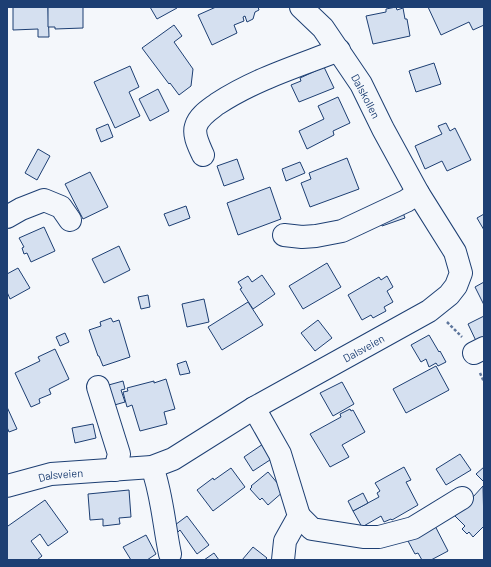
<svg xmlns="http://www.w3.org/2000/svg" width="491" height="567" font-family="Barlow,sans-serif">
<rect width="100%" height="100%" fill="#f4f7fb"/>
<g fill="#d5e0f0" stroke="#1d3f73">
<path d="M13,7H48L49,37H38V29L13,30Z"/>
<path d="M48,7H83V28L55,29V27H48Z"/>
<path d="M150,7H177V8L157,19Z"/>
<path d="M216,7H258L259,10L255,12L253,19L247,22L245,16L243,17L244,21L234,25L237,33L212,45L198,15Z"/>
<path d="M396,7L397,10L403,8L405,19H407L410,36L373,44L366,16L386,12V9Z"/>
<path d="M428,7H484V25L473,30L469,22L441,35Z"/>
<path d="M174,25L182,36L174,42L193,69L191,86L179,95L170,83L169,84L142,48Z"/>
<path d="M434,63L441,84L416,92L409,71Z"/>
<path d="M130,66L139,87L129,92L140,116L115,128L94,82Z"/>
<path d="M324,67L334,88L299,102L291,85L301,81L300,78Z"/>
<path d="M158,89L169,111L150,121L139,99Z"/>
<path d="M338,97L350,123L333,131L334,135L307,149L299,131L324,119L318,106Z"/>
<path d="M446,123L450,131L455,128L471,160L447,171L442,161L425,169L415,146L442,134L438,126Z"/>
<path d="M108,124L113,137L101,142L96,129Z"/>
<path d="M38,149L50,156L37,180L25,173Z"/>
<path d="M347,158L359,189L310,207L301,183L311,179L309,173Z"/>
<path d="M237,159L244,179L224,186L217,166Z"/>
<path d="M300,162L305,173L286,181L282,169Z"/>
<path d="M90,172L108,207L83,219L65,184Z"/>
<path d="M270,187L281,219L238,235L227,203Z"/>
<path d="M186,206L190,218L169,226L164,214Z"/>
<path d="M401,208L405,218L382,226L378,217Z"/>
<path d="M484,214V230L477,218Z"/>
<path d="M44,227L55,251L31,262L27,253L24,254L22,248L24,247L19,238Z"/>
<path d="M119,246L130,270L104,283L92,259Z"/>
<path d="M327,263L341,287L303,309L289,286Z"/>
<path d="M18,268L30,288L10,299L7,292V274Z"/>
<path d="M262,275L275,294L253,309L240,289L242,288L238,282L248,276L252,282Z"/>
<path d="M387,276L393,287L387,291L393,302L384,307L386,311L373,318L371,315L362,320L348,295L379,277L381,280Z"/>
<path d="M484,282V305L475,287Z"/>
<path d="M148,295L150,307L141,309L138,297Z"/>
<path d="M204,299L209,322L187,327L182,304Z"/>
<path d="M248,302L263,325L222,350L208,327Z"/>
<path d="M484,316V340L477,343L468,324Z"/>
<path d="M111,318L113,322L119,320L130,357L103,366L99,356H98L89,330L101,326L100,322Z"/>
<path d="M318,320L332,338L315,351L301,333Z"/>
<path d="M65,333L69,342L60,346L56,337Z"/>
<path d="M429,335L439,352L440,351L446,362L438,366L436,363L429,367L426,359L421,362L411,345Z"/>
<path d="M55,349L69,379L49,389L51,394L39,399L40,403L31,407L15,373L40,361L38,357Z"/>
<path d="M186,361L190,373L180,375L177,364Z"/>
<path d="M436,366L449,390L406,413L393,389Z"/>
<path d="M166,379L175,409L164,412L167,424L140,431L132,405L127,407L123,392L128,391L127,388L154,381V383Z"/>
<path d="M123,381L125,389L121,390L125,402L111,406L105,386Z"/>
<path d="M342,382L354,404L333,416L320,393Z"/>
<path d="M7,407L17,429L9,432L7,427Z"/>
<path d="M350,409L351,411L353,410L365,432L342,445L349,457L330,467L310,434L341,417L340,414Z"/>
<path d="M93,424L96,438L75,443L72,428Z"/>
<path d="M263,444L273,458L253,471L244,457Z"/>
<path d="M460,454L471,470L446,485L436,469Z"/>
<path d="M404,467L411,480L406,482L418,505L392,520L391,519L384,522L381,516L362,527L353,511L379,497L377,493L380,491L375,483Z"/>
<path d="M484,467V482L476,474Z"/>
<path d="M231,468L245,487L213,511L197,490L213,478L214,480Z"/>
<path d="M268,472L284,491L268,505L262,498L260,500L250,489L252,487L251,486Z"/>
<path d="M483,486L484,526L473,537L469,532L467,534L462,529L465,526L454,515L471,495L473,497Z"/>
<path d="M129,490L131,517L119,518L120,524L103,526V519L90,520L88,494Z"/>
<path d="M363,493L368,503L353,511L348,501Z"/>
<path d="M45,500L68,532L48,546L40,534L31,541L42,556L37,560H7V524L8,526Z"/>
<path d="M187,516L209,545L197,554L180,530L178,532L175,528L177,527L175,525Z"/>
<path d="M433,522L448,551L431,560H422L418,553L415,554L408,541Z"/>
<path d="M146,535L156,554L147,560H131L123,547Z"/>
<path d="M253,547L267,558L265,560H242Z"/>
<path d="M214,553L219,560H204Z"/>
</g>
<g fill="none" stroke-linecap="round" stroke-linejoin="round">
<defs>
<g id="minor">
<path d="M203,155C199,146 193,135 196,126C199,116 209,110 217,104C255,79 298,66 339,50"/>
<path d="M7,217L21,209L44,200L61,207L70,220"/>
<path d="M284,235L302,237L316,236L342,231L406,201L418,193"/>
<path d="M474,353L484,348"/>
<path d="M98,387L119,454L115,470"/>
<path d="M254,408L280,454L299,516L285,541L283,560"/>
<path d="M152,467C162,493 164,526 170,554"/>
<path id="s1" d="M7,486L51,474L152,467L173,459L254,408L429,311L449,295L456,286L461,273L455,252L418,193L383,129L361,84L323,28L301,7"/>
<path d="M299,516L312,529L363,537H379L413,528L462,498"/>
</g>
</defs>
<use href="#minor" stroke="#1d3f73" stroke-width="24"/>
<g stroke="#5e769c" stroke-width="2.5" stroke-dasharray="3 2" stroke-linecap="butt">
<path d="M447,322L462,337"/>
<path d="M480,373L484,382"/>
</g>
<use href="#minor" stroke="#f4f7fb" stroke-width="22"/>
</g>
<g text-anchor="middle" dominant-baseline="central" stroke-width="3" stroke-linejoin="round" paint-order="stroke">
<g font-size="11" fill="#1d3f73" stroke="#f4f7fb">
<text transform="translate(366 96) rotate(62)">Dalskollen</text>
<text stroke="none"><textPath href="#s1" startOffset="390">Dalsveien</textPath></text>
<text stroke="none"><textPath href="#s1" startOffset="55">Dalsveien</textPath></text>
</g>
</g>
<rect width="491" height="567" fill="none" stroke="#1d3f73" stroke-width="16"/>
</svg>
